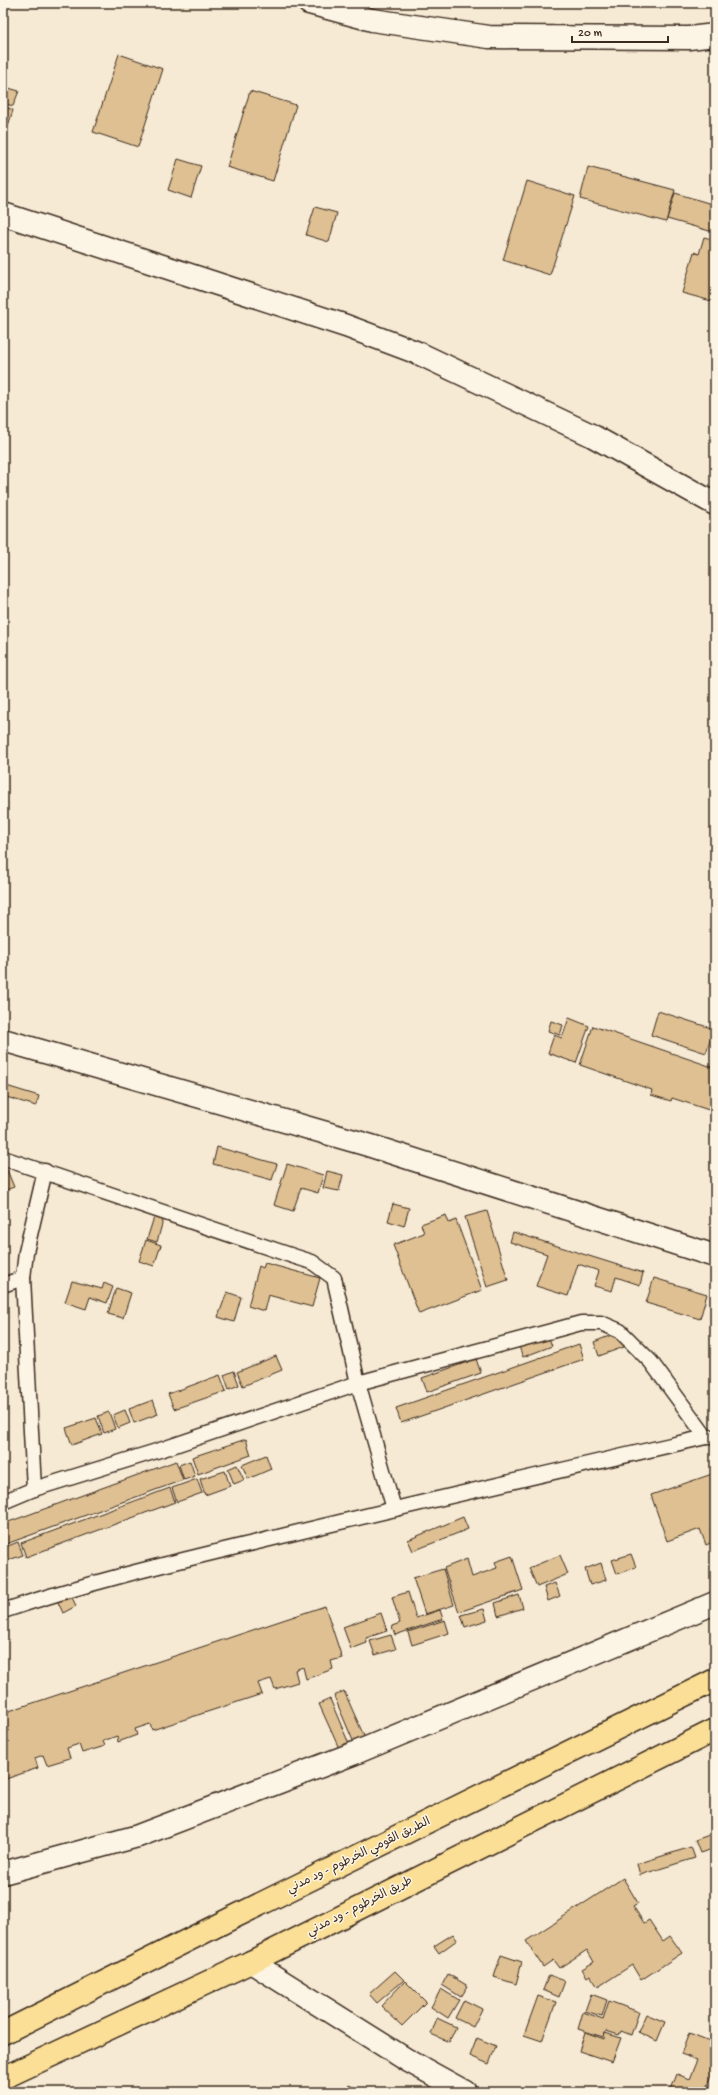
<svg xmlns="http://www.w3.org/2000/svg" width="718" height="2095" font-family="'Gochi Hand','Playpen Sans Arabic',sans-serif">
<rect width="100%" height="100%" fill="#f6ead4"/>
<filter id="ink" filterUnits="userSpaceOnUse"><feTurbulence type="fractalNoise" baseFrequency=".025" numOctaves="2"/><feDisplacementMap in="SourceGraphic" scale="8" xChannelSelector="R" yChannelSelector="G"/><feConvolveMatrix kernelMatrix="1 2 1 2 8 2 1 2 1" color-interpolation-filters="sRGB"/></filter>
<g filter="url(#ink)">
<g fill="#dec092" stroke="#3b2a1e">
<path d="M119,54L163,69L138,147L93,132Z"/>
<path d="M5,87L19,91L13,106L3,103Z"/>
<path d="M250,91L296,105L273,181L227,167Z"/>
<path d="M3,106L13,110L5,136H3Z"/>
<path d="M178,159L201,166L191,198L168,190Z"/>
<path d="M588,167L675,190L666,222L580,199Z"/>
<path d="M527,181L575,196L550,275L503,260Z"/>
<path d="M675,193L715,205V225L713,232L667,219Z"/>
<path d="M315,207L337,213L329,242L306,235Z"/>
<path d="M704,237L715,240V302L682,293L694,252L699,254Z"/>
<path d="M658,1011L714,1029L706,1053L651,1035Z"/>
<path d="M569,1018L589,1026L576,1063L548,1053L554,1035L562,1038Z"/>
<path d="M551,1021L563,1025L560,1035L548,1031Z"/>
<path d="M593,1026L715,1068V1112L672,1098L671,1101L651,1095L652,1090L580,1065Z"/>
<path d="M3,1085L39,1096L36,1106L3,1096Z"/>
<path d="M217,1147L277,1164L272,1180L213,1164Z"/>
<path d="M287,1164L323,1175L318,1193L301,1188L293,1211L274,1205Z"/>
<path d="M7,1170L14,1187L3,1191V1171Z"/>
<path d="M327,1171L343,1175L339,1191L323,1188Z"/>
<path d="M393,1204L409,1208L404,1226L388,1221Z"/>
<path d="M487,1211L508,1280L487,1287L465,1217Z"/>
<path d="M155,1214L164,1217L157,1242L147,1239Z"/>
<path d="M446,1215L449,1223L456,1220L482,1290L419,1314L393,1245L424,1233L421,1224Z"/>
<path d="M513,1232L643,1273L640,1285L616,1277L612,1291L594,1286L599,1271L578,1264L568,1296L536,1286L547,1254L510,1242Z"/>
<path d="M146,1240L161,1245L154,1266L139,1261Z"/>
<path d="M265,1263L320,1278L312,1307L268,1295L264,1311L248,1306L259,1266L263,1268Z"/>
<path d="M654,1278L707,1294L700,1319L646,1303Z"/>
<path d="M72,1281L102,1289L104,1283L113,1287L107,1303L90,1297L86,1309L65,1302Z"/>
<path d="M116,1288L131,1293L123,1318L108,1314Z"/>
<path d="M227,1292L241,1297L234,1322L218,1317Z"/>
<path d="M619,1332L624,1347L599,1356L594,1342Z"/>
<path d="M547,1333L552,1346L523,1357L518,1344Z"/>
<path d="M579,1344L584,1359L401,1423L396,1408Z"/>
<path d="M276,1356L282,1370L243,1386L237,1372Z"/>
<path d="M476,1359L481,1373L427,1392L422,1378Z"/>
<path d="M234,1371L239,1385L229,1389L224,1375Z"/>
<path d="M220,1375L226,1391L174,1409L168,1394Z"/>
<path d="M153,1400L158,1414L134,1423L129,1409Z"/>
<path d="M125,1410L130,1423L118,1428L113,1415Z"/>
<path d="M109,1412L115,1429L104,1433L98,1416Z"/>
<path d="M96,1418L102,1434L72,1445L66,1428Z"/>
<path d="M246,1439L251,1455L198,1474L192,1457Z"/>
<path d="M266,1455L271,1469L248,1479L242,1465Z"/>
<path d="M176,1461L183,1480L6,1544L3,1534V1524Z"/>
<path d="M190,1461L195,1476L184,1480L179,1465Z"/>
<path d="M237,1465L244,1480L234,1484L228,1469Z"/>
<path d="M225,1471L230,1486L205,1495L200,1479Z"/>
<path d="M715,1473V1541L706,1545L700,1529L667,1541L651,1495Z"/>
<path d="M197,1479L202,1493L177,1502L172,1488Z"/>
<path d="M170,1488L175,1502L26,1557L21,1543Z"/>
<path d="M463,1517L468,1529L413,1551L408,1540Z"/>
<path d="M18,1542L23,1555L3,1562V1548Z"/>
<path d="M631,1554L636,1567L617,1574L612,1560Z"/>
<path d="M560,1555L568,1574L537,1587L529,1568Z"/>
<path d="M512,1556L523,1590L459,1612L444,1568L467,1559L472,1577L497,1568L495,1562Z"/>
<path d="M601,1563L606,1580L590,1585L585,1569Z"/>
<path d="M443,1569L454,1605L425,1614L413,1578Z"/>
<path d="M555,1583L560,1596L548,1601L544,1587Z"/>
<path d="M408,1592L416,1618L440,1610L443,1619L395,1635L392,1626L400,1623L392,1597Z"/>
<path d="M70,1593L76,1606L63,1613L57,1600Z"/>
<path d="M519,1595L523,1608L498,1616L495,1603Z"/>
<path d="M325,1606L342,1658L331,1661L333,1669L306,1679L303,1667L295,1670L298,1682L275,1689L271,1679L258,1683L262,1694L152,1730L150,1724L135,1729L137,1735L118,1742L117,1736L103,1741L105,1746L82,1753L79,1744L67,1748L70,1758L47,1765L43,1755L35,1758L38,1768L3,1780V1713Z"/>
<path d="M484,1609L487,1620L465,1627L461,1615Z"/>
<path d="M381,1613L387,1631L366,1638L367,1643L351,1649L343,1627Z"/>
<path d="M445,1620L449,1633L412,1645L408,1632Z"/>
<path d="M391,1635L396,1649L375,1655L370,1641Z"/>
<path d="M344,1691L368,1745L357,1750L334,1696Z"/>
<path d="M330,1699L352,1751L342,1755L319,1704Z"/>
<path d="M715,1833V1848L700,1853L695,1840Z"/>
<path d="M691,1847L695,1858L640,1875L637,1864Z"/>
<path d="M623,1878L638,1903L633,1906L644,1923L649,1920L663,1941L670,1936L682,1953L641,1980L632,1965L598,1987L590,1975L587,1977L582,1969L594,1962L587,1950L559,1968L553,1960L543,1967L526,1941Z"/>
<path d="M453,1934L457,1940L439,1953L434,1946Z"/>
<path d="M501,1955L522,1962L516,1984L494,1977Z"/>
<path d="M395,1971L404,1980L377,2003L369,1994Z"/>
<path d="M448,1974L468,1986L461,1997L442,1985Z"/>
<path d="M549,1975L565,1981L559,1997L543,1990Z"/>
<path d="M405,1981L426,2002L402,2026L381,2006Z"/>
<path d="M441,1989L459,2000L448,2018L431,2007Z"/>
<path d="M591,1994L607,2000L602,2016L585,2011Z"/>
<path d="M538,1996L556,2002L542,2041L524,2035Z"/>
<path d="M464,2000L482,2009L473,2027L455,2018Z"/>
<path d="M609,2001L639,2012L631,2035L621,2031L619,2035L606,2031L603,2037L578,2029L583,2012L603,2019Z"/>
<path d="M646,2014L665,2022L657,2041L638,2032Z"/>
<path d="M437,2018L456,2027L449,2042L431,2034Z"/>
<path d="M585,2032L604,2039L605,2033L621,2038L612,2062L579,2051Z"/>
<path d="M689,2033L715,2043V2068L705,2092H670L677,2074L689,2079L697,2060L681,2054Z"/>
<path d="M477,2038L496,2046L489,2064L470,2056Z"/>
<path d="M349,2085L362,2092H346Z"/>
</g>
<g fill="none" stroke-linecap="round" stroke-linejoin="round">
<defs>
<g id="lane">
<path d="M3,1158L293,1256L312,1262L334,1278L358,1383L394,1509"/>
<path d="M3,1285L23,1278"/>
<path d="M34,1489L23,1278L26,1252L45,1171"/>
<path d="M3,1502L34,1489L163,1449L358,1383L581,1323H601L620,1331L651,1362L706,1437"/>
<path d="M3,1611C91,1581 183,1560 274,1538C417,1503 562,1470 706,1437H715"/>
</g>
<g id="street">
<path d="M309,3L372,20L489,37L689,38L715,35"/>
<path d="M3,214L346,326L418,353L591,435L715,504"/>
<path d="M3,1040L368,1145L715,1256"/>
<path d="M3,1873L138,1836L355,1753L715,1603"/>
<path d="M251,1962L407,2060L465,2092"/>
</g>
<g id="highway">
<path d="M3,2033L232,1918L715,1680"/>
<path d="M3,2078L251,1962L715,1730"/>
</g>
</defs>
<use href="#lane" stroke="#3b2a1e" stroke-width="17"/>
<use href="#street" stroke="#3b2a1e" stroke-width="25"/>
<use href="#highway" stroke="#3b2a1e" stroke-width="25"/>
<use href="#lane" stroke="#fcf5e5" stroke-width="14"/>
<use href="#street" stroke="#fcf5e5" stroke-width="22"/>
<use href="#highway" stroke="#fbdf96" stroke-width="22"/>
</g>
</g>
<g text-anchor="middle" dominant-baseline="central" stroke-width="3" stroke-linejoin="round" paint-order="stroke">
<g font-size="12" fill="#3b2a1e" stroke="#fcf5e5">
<text transform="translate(359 1856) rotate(-26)">الطريق القومي الخرطوم - ود مدني</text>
<text transform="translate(360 1907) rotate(-27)">طريق الخرطوم - ود مدني</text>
</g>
</g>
<rect width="718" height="2095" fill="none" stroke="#fcf5e5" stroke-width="16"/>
<rect x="8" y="8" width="702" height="2079" fill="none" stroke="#3b2a1e" stroke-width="1.5" filter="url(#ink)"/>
<path d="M572 36v6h96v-6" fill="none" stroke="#3b2a1e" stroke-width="2"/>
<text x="578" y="36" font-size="12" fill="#3b2a1e" stroke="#fcf5e5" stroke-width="3" paint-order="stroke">20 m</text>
</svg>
